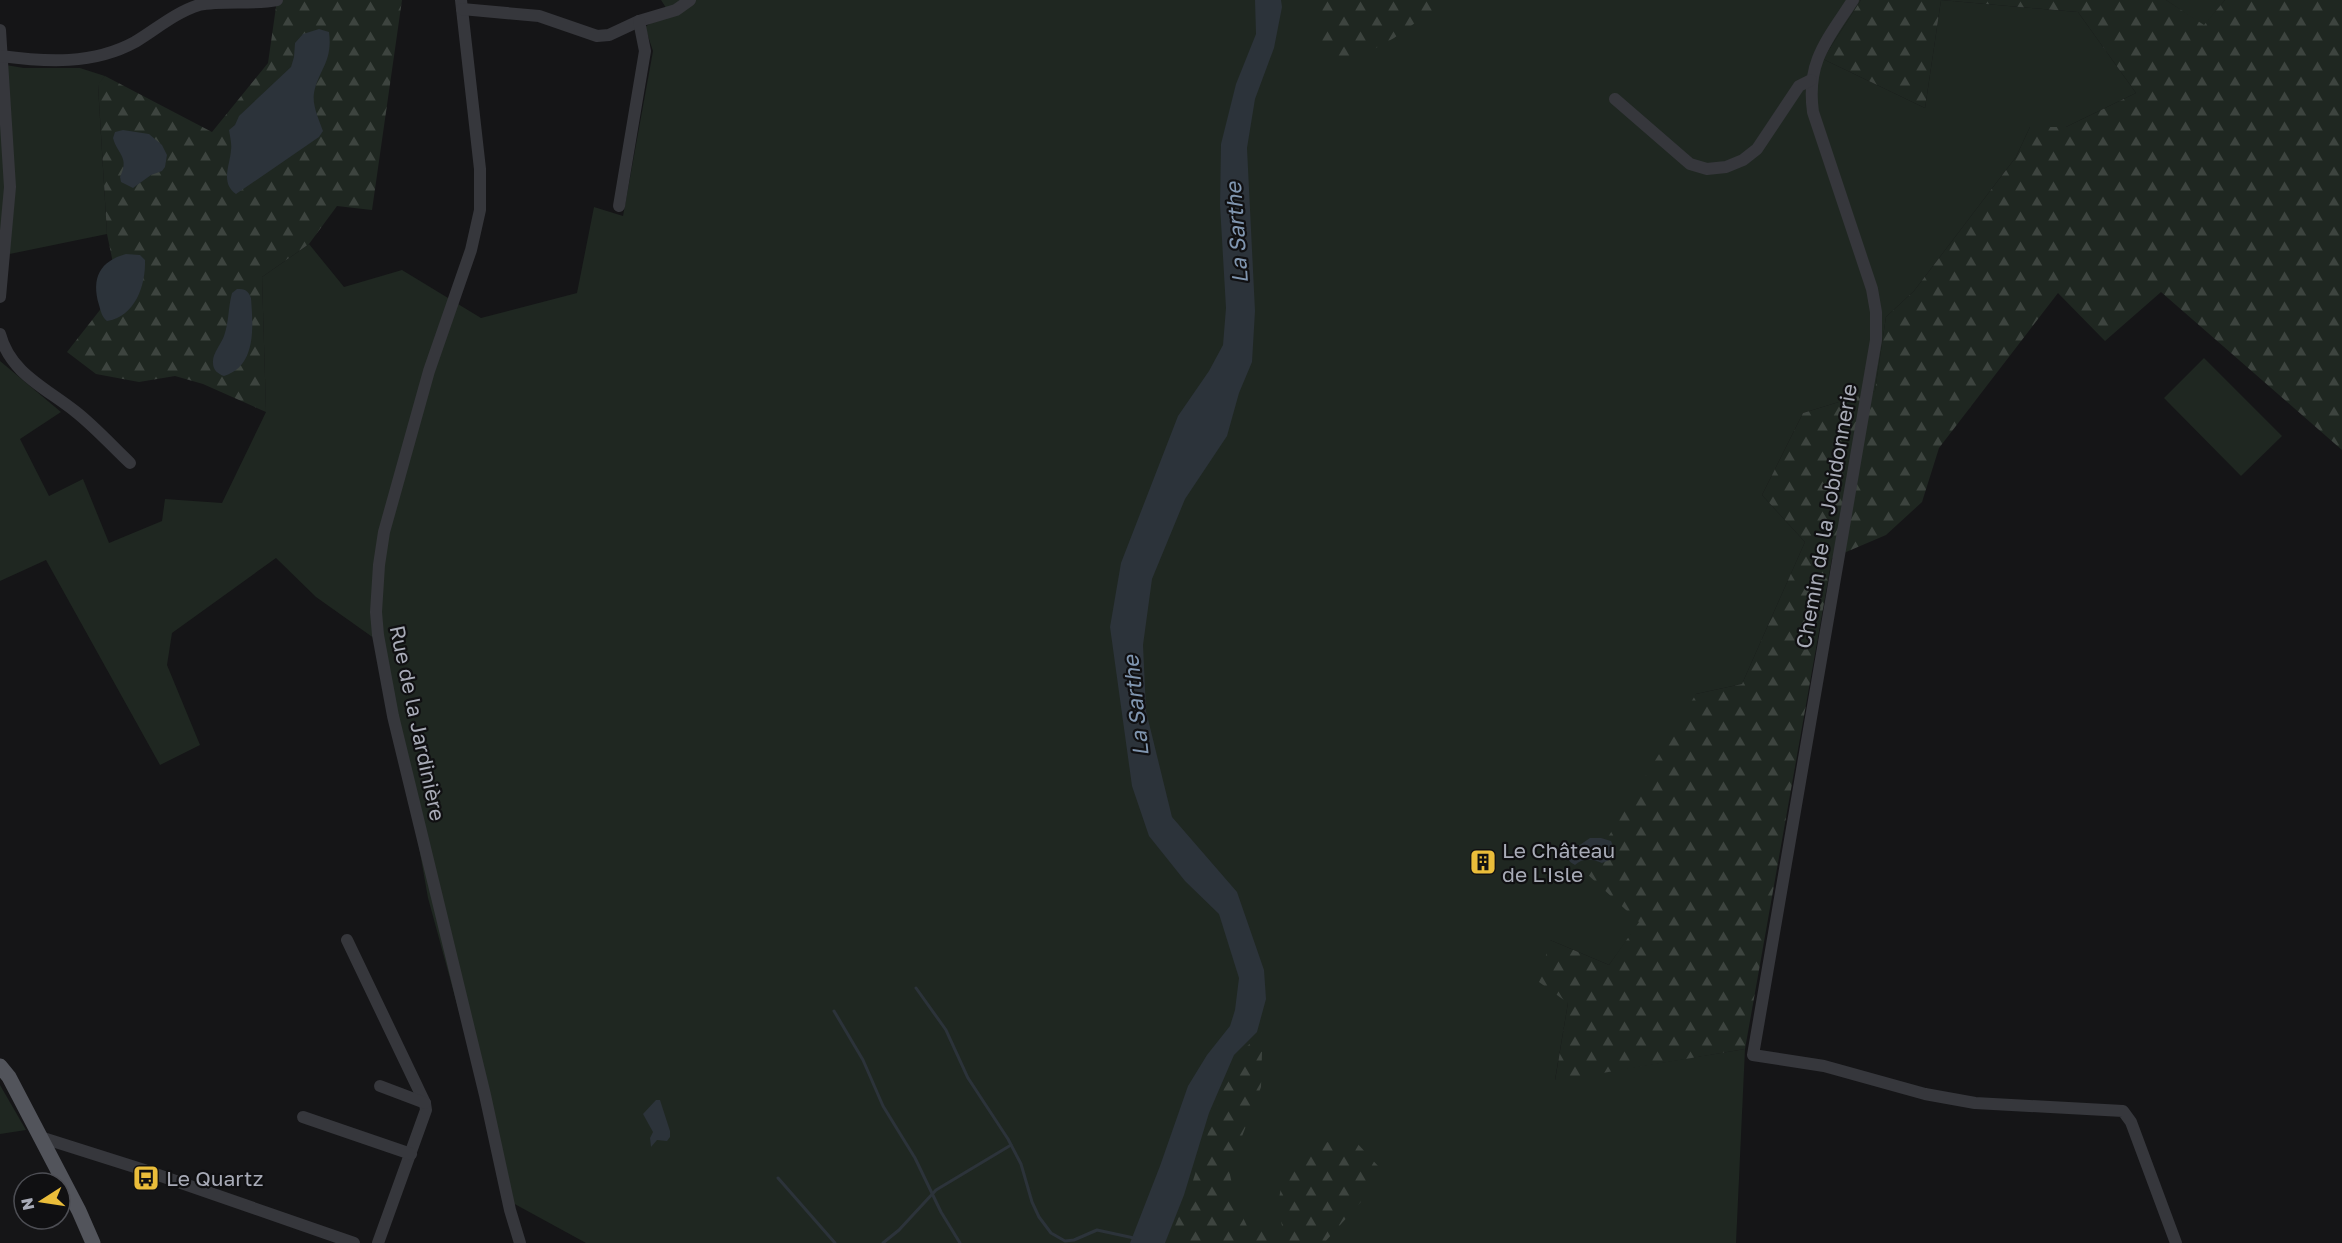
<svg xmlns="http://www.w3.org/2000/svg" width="2342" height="1243" font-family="'Golos Text',sans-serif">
<defs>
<pattern id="forest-firs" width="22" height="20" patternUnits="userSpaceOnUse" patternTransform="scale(1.5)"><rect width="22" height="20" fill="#1f2721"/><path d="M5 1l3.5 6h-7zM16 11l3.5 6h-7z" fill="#3d443f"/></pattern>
</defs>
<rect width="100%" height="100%" fill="#151517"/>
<g fill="#1f2721">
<path d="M661,0H1861L1823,59L1925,108L1941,0L2078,12L2136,93L2066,127H2030L2016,157L1914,291L1886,317L1875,391L1803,413L1762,495L1805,542L1742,684L1696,694L1640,922L1609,965L1550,940L1568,1003L1555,1080L1745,1049L1736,1243H586L511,1202L428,898L398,729L378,641L316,597L276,558L172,633L167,665L200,745L160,765L46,560L0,581V361L61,412L20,439L49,496L83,479L109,543L162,521L165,499L222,503L266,412L262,277L309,244L344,287L402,270L481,318L577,293L594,207L623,216L653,51L645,27L668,11Z"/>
<path d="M2166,0H2225L2204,26Z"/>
<path d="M0,64L24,68H80L105,76L98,85L107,234L0,256Z"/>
<path d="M2204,358L2282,436L2241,476L2164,398Z"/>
<path d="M0,1085L26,1130L0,1134Z"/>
</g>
<g fill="url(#forest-firs)">
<path d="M277,0H402L372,210L337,206L309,244L262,277L266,412L203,384L175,376L139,382L96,374L67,352L118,287L107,234L98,84L105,76L212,132L268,63Z"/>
<path d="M1323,0H1447L1394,38L1345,65L1322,43L1320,14Z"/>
<path d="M1861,0H2166L2204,25L2225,0H2342V450L2161,292L2105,341L2058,293L1939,448L1922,502L1886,535L1832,558L1745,1049L1555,1081L1568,1003L1539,982L1550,940L1609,965L1639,922L1586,873L1696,694L1742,684L1805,542L1762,495L1803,413L1875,391L1886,317L1914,291L2016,157L2030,127H2066L2136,93L2078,12L1941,0L1925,108L1823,59Z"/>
<path d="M1253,1041L1262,1052L1261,1087L1229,1170L1236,1203L1247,1226L1273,1230L1282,1226L1278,1204L1282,1182L1295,1154C1319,1142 1328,1140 1356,1142L1378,1166L1384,1176L1324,1243H1168L1190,1190L1215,1111L1237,1055Z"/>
</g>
<g fill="#2c333a">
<path d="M1255,0H1281L1282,7L1274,48L1255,99L1247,148L1255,311L1252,362L1239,393L1227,436L1185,499L1152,579L1143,645L1146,711L1172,817L1237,892L1264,970L1266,999L1257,1032L1234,1055L1209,1113L1184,1195L1165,1243H1130L1160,1166L1188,1086L1207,1055L1230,1026L1235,1010L1239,978L1219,914L1185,881L1149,836L1132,786L1110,627L1121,563L1178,416L1209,371L1223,345L1226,308L1220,205L1221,144L1236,84L1256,34Z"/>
<path d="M319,29L329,32C333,62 319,69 314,93C312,105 319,120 323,131L319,137L236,194C220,183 230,165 231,150C232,144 230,137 229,130L235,125L239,116L291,67L294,57L295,43L303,34Z"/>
<path d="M123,130L149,134L162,145L167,155L165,167L162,171L151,175L133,188L121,182L120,177C130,157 117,154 113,138L115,132Z"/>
<path d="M126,254L140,255L145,260C146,285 135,317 107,321C102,317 101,312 99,305C91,278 100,261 126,254Z"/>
<path d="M237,289C245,289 248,290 251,298C253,326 257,366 224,376C218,374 213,370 213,363C212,354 221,344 224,336C229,322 228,308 232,293Z"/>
<path d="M1590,838H1601L1611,841L1615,851L1609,860L1602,863C1591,859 1584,857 1575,865C1569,862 1567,859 1568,853Z"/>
<path d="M656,1100H660L670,1131V1137L667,1141L657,1140L651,1147L650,1138L653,1132L643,1114Z"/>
</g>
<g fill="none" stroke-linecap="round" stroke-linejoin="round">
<g stroke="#2c333a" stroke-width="3">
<path d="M916,988L946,1030L968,1078L1008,1139L1021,1164L1032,1202L1039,1217L1051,1233L1065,1241L1074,1240L1097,1230L1134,1238"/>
<path d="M834,1011L863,1060L883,1106L915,1158L941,1212L960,1243"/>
<path d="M778,1178L835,1243"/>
<path d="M883,1243L899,1230L936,1190L1011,1145"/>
</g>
<g stroke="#36373c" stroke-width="12">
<path d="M461,0L480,169V210L471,250L429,371L384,532L379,565L376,612L378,635L393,716L485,1095L510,1210L520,1243"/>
<path d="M1853,0C1827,40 1806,62 1813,112L1872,289L1876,312V340L1753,1055L1824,1066L1925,1094L1975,1103L2123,1111L2131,1122L2176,1243"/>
<path d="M462,9L539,16L597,36L609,35L639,21L676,10L690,0"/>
<path d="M0,30L10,187L0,297"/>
<path d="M0,56C46,62 93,65 135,42C155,30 176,12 199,5C223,0 252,5 277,0"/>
<path d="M1615,99L1690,164L1707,169L1726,167L1743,160L1757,149L1799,86L1811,80"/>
<path d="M619,206L645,51L639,21"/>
<path d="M0,334C10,373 46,388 76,412C95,427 112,446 130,463"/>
<path d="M347,940L425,1103L426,1110L378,1243"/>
<path d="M380,1086L425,1103"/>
<path d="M303,1117L411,1154"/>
<path d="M40,1137L141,1169L354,1243"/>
</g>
<path stroke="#52545b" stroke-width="15" d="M0,1066L9,1077L79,1211L93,1243"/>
</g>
<defs>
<symbol id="building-square" viewBox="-11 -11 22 22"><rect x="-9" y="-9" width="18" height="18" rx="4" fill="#eabd3a" stroke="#101012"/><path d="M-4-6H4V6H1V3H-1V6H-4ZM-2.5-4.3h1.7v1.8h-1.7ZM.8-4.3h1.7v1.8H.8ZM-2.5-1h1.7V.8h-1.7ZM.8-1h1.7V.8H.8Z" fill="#111"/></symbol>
<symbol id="bus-square" viewBox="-11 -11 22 22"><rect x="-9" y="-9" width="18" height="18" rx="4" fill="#eabd3a" stroke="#101012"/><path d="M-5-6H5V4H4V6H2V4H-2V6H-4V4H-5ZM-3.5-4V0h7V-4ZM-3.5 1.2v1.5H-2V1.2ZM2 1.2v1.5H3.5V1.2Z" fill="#111"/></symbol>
</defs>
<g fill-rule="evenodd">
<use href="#building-square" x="1468" y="847" width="30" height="30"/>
<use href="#bus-square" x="131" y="1163" width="30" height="30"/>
</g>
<g text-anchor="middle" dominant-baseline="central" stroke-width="4.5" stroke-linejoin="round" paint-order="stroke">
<g font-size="21" fill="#a8abb7" stroke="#101012">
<text transform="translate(1826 516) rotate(-80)">Chemin de la Jobidonnerie</text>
<text transform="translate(418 723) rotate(78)">Rue de la Jardinière</text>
</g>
<g font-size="21" fill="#a8abb7" stroke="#101012" text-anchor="start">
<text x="1502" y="850">Le Château<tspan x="1502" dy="24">de L'Isle</tspan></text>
<text x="166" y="1178">Le Quartz</text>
</g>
<g font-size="22" font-style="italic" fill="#8096b0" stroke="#101012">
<text transform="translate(1236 233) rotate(-94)">La Sarthe</text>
<text transform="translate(1135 706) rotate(-96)">La Sarthe</text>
</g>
</g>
<g transform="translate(42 1201) rotate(258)"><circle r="28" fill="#101012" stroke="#4d4e54" stroke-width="1.5"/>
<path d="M0-4.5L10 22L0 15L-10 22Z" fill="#eabd3a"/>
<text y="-9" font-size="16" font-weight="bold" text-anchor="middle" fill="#a8abb7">N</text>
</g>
</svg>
